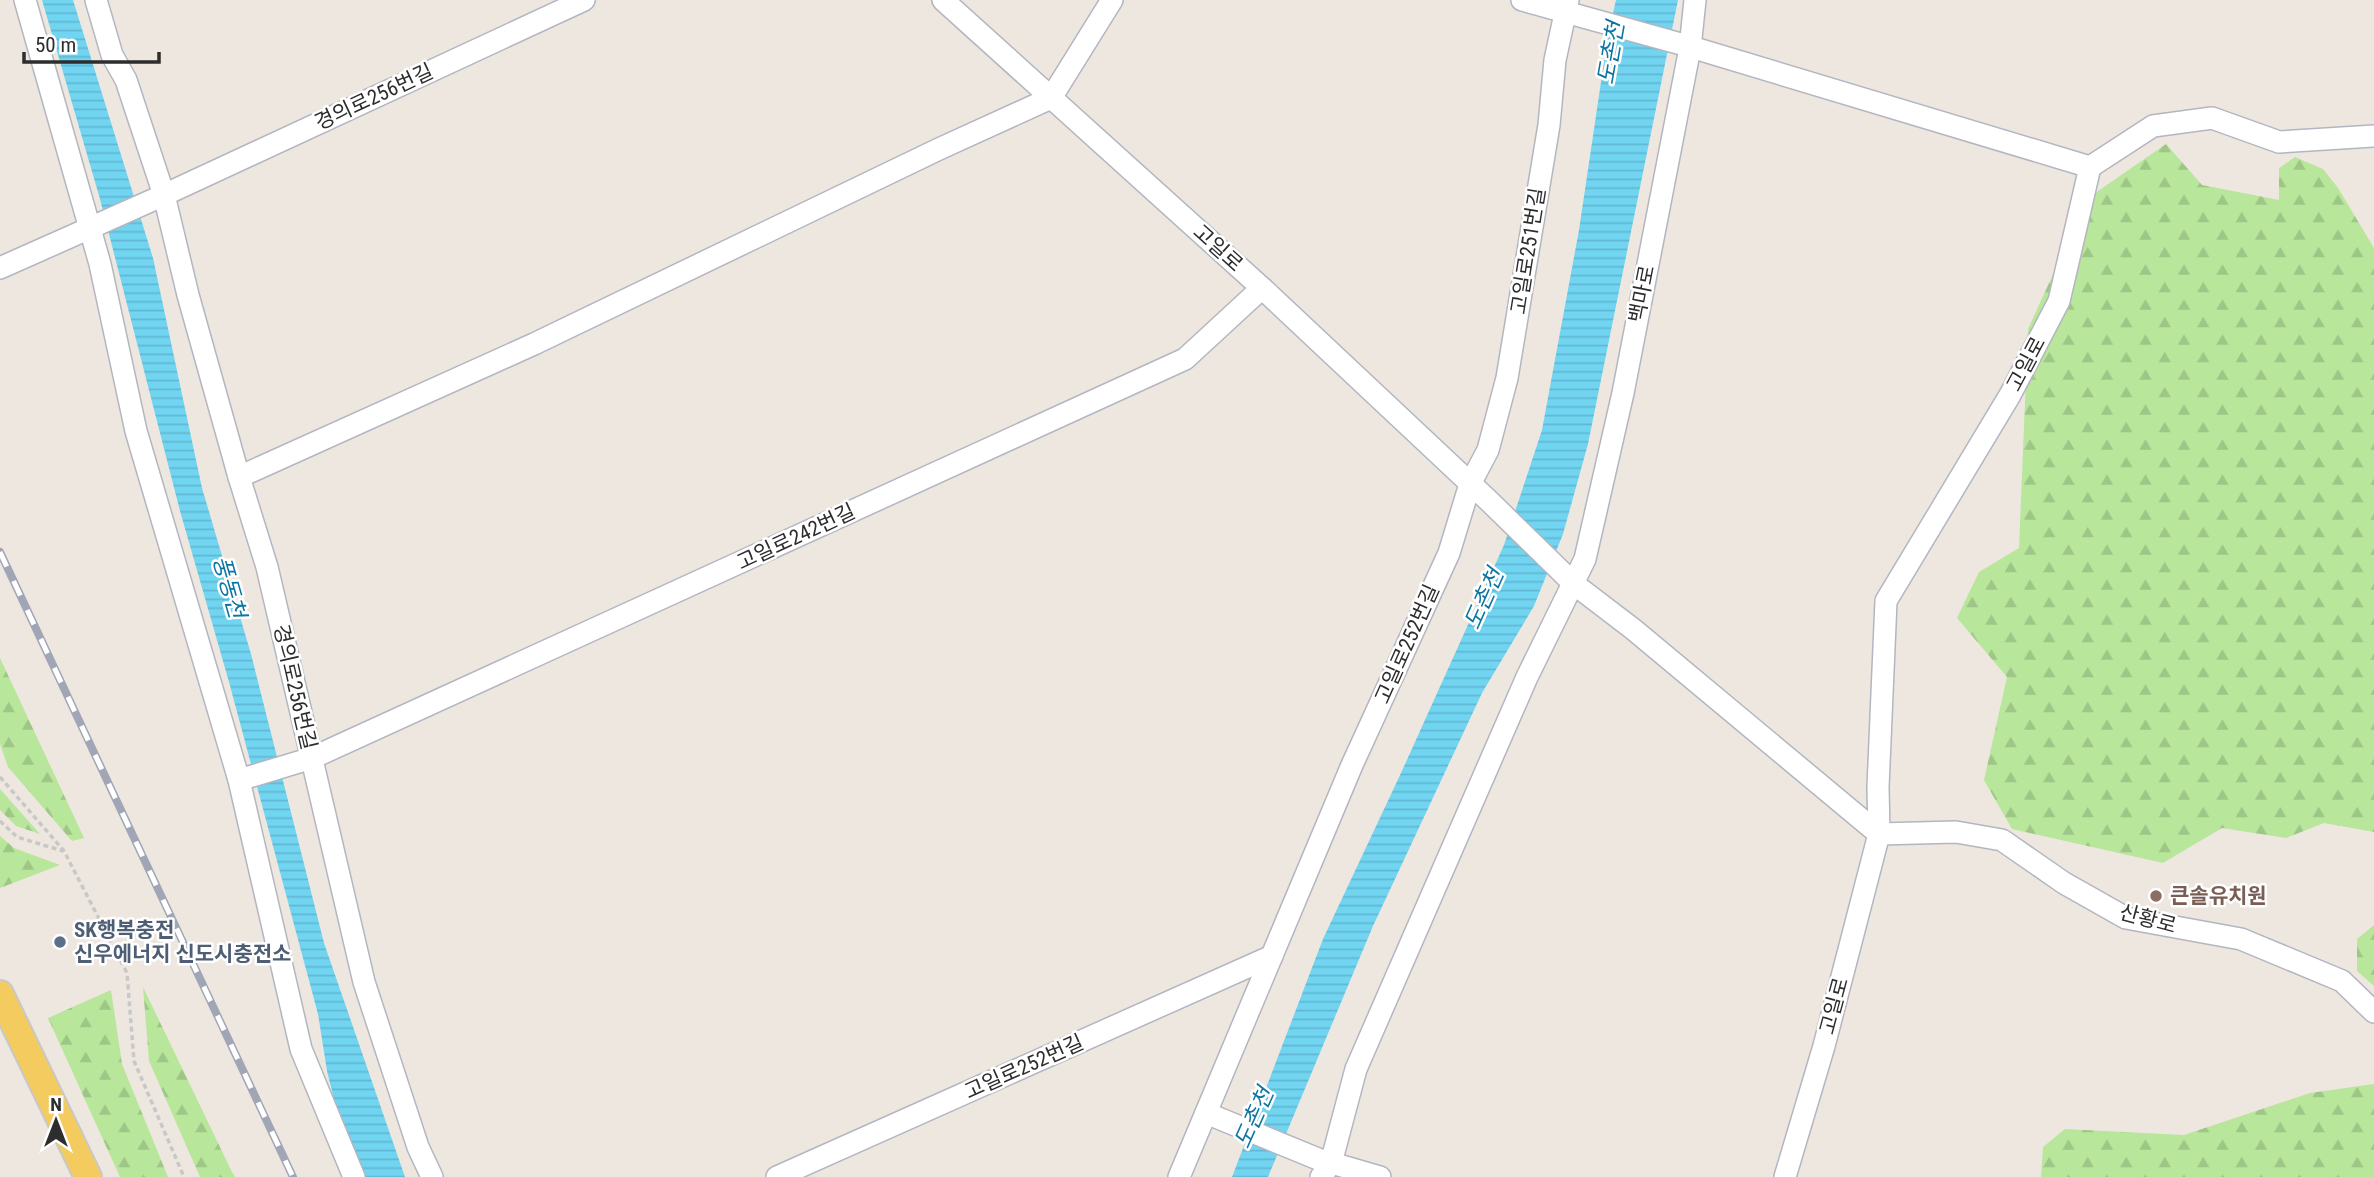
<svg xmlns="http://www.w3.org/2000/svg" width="2374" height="1177" font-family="'Roboto Condensed','Noto Sans KR',sans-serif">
<defs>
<pattern id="forest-firs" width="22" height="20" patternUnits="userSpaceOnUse" patternTransform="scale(1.75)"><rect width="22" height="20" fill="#b8e69b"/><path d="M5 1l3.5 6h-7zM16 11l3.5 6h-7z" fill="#9ec686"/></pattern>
<pattern id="water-rules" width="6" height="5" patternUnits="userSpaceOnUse" patternTransform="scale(1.75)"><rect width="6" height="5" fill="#71d5f2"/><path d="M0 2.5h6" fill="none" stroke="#62b7d0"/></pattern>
</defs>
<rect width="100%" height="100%" fill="#eee7df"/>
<g fill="url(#forest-firs)">
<path d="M2166,144L2202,185L2279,200V168L2295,157L2323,169L2338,188L2374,248V832L2324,823L2286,838L2222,828L2163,863L2012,829L1984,780L2007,677L1957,618L1979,572L2019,548L2028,329L2088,198Z"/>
<path d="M0,658L84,838L72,841L8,767L0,744Z"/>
<path d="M0,789L40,834L16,826L0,810Z"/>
<path d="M0,836L14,848L60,865L0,888Z"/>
<path d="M2374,925V986L2357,971V939Z"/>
<path d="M143,987L232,1172L235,1177H200L149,1061Z"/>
<path d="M111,990L122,1064L168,1177H120L48,1018Z"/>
<path d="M2374,1084V1177H2041L2043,1147L2065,1129L2184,1135L2310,1093Z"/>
</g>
<g fill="url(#water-rules)">
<path d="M42,0H73L153,258L202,488L251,654L324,943L405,1177H358L340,1123L327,1071L318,1014L229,682L180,511L100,199Z"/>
<path d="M1616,0H1678L1588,444L1563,534L1534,606L1482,693L1373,926L1268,1177H1232L1323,939L1401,773L1504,545L1542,430L1579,230L1608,35Z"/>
</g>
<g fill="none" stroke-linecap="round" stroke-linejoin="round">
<defs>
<g id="minor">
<path d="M25,0L100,264L136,431L239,780L301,1049L354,1177"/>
<path d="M96,0L112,55L126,80L164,195L188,295L239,477L267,567L364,982L418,1147L432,1177"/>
<path d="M943,0L1262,288L1489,501L1574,584L1633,629L1879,834L1824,1046L1785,1177"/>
<path d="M1522,0L1681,44L2090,167"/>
<path d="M2374,136L2279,142L2212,118L2153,126L2090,167L2059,301L2010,395L1886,601L1878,787L1879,834L1956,832L2002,840L2064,883L2126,918L2241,939L2342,981L2374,1012"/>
<path d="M0,268L164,195L584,0"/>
<path d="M239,477L534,344L939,149L1051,98L1112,0"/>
<path d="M239,780L312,758L1185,359L1262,288"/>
<path d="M1206,1113L1318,1159L1380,1177"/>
<path d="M777,1177L1272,956"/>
<path d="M1179,1177L1352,765L1449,553L1470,484L1488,450L1507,378L1549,125L1555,60L1568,0"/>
<path d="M1321,1177L1331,1163L1356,1069L1527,677L1585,559L1623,393L1690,48L1695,0"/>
</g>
<path id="major" d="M0,994L88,1177"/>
</defs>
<use href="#minor" stroke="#b3b6c0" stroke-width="24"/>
<use href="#major" stroke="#c8c8c8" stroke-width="30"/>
<g stroke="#c8c8c8" stroke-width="3.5" stroke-dasharray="5 3.5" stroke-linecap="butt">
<path d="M0,777L64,851L127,973L134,1061L184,1177"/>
<path d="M0,821L17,837L63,851"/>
</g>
<use href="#minor" stroke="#fff" stroke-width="21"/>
<use href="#major" stroke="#f4cb5f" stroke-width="26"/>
<defs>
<path id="rail" d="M0,552L293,1177"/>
</defs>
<use href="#rail" stroke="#a1a6b7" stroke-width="8"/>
<use href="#rail" stroke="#fff" stroke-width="5" stroke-dasharray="16" stroke-linecap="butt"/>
</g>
<circle fill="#8d6e63" stroke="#fff" stroke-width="2.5" cx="2156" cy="896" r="7"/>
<circle fill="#5c6f8a" stroke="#fff" stroke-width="2.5" cx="60" cy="942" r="7"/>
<g text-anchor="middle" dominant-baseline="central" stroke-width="5" stroke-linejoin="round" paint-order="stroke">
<g font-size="21" fill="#2d2d2d" stroke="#fff">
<text transform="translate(374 97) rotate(-25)">경의로256번길</text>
<text transform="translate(1218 248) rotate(42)">고일로</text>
<text transform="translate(1528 251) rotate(-81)">고일로251번길</text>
<text transform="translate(1642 294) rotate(-79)">백마로</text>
<text transform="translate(2026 364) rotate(-62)">고일로</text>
<text transform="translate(796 537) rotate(-25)">고일로242번길</text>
<text transform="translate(1407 644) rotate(-66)">고일로252번길</text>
<text transform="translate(295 687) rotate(77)">경의로256번길</text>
<text transform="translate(2148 919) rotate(15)">산황로</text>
<text transform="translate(1834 1006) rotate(-75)">고일로</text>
<text transform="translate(1024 1067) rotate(-24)">고일로252번길</text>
</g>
<g font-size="21" font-weight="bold" fill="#785e54" stroke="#fff" text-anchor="start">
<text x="2170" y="896">큰솔유치원</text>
</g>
<g font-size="21" font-weight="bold" fill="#4e5e75" stroke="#fff" text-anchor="start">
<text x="74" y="930">SK행복충전<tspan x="74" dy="24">신우에너지 신도시충전소</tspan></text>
</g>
<g font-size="23" font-style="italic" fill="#0b75a3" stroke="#fff">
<text transform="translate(1611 53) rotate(-80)">도촌천</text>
<text transform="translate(229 587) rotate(74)">풍동천</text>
<text transform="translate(1484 599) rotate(-66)">도촌천</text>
<text transform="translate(1254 1118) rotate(-66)">도촌천</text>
</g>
</g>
<g transform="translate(56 1121)" stroke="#ffffff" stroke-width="5" paint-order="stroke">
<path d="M0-5L12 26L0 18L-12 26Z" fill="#2d2d2d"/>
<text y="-10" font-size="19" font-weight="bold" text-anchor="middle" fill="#2d2d2d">N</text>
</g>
<path d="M24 52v10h135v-10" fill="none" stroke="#2d2d2d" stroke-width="3.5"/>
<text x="35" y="52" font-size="21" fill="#2d2d2d" stroke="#ffffff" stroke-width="5" paint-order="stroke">50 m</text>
</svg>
